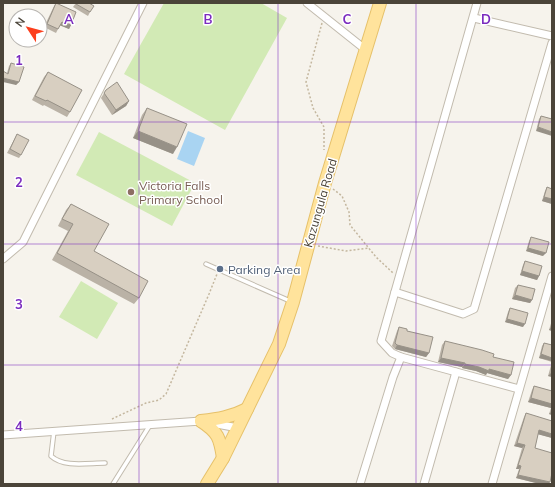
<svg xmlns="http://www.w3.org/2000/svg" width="555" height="487" font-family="Mulish,sans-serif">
<rect width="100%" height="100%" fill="#f6f3ec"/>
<g fill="#d2eab5">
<path d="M164,3H261L287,18L225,130L124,74Z"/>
<path d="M99,132L195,183L172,226L76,175Z"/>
<path d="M81,281L118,303L97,339L59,317Z"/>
</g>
<path fill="#a9d4f2" d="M188,131L205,138L194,166L177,159Z"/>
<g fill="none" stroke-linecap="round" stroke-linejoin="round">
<defs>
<g id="service">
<path d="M206,264L290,301"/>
<path d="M54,431L51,456C64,468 88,463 105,463"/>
<path d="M113,484L150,425"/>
</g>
<g id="minor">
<path d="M307,3L366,50"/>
<path d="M477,3L381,341L392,353L401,357L519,389"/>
<path d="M474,18L552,36"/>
<path d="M3,259L23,242L26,236L143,3"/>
<path d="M395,292L463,314L474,309L552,43"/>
<path d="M3,435L201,421L238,428"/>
<path d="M360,484L393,377L401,357"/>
<path d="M424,484L456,372"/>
<path d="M492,484L552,276"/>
</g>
<g id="primary">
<path d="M201,421C217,419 232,417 247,409"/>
<path d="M201,421C218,432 220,438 223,458"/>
<path d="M207,484L223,458L279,344L293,302L325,183L380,3"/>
</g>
</defs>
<use href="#service" stroke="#c2bbae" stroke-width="5.5"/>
<use href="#minor" stroke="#c2bbae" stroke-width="9"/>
<use href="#primary" stroke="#e6c16a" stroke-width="14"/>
<g stroke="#c4b79f" stroke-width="1.5" stroke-dasharray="2 2" stroke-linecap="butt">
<path d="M322,23L306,82L313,108L324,127V150"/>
<path d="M333,189L342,196L349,212L350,225L376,257L393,273"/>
<path d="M318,246L346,251L369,248"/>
<path d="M112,419L146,403L159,400L166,394L209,294L217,274"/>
</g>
<use href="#service" stroke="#fff" stroke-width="3.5"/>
<use href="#minor" stroke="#fff" stroke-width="7"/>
<use href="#primary" stroke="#ffe39c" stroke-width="12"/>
</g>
<g fill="#bab2a6">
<path d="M56,3L71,25L69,29L60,25L56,33L44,27L54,6Z"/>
<path d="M76,3H89L90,12L88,16L73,7Z"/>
<path d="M11,63L19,82L16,85L7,73L9,66Z"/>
<path d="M48,72L70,112L67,117L44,105L43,106L32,100L44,77Z"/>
<path d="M106,90L129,101L126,106L112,115L101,98Z"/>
<path d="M147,108L173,154L133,138L142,115Z"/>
<path d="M541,116L552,119L536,131L539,119Z"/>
<path d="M17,134L21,155L19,158L7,153L15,138Z"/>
<path d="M547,187L552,189V204L542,201L545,191Z"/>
<path d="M71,204L94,251L139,298L134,304L52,260L68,231L58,226L66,210Z"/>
<path d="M531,237L543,256L526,251L529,241Z"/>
<path d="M525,261L539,276L537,280L520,275L523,265Z"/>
<path d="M518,285L532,300L530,303L512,299L515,288Z"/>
<path d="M510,308L523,327L505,322L508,312Z"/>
<path d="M552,320V331L549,330Z"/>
<path d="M399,327L407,331L429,353L426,357L395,349L392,346L397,331Z"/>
<path d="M445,341L493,357L511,375L508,379L487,373L486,375L476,371L462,368V367L438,362L442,345Z"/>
<path d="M544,343L552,345V377L548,376L552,362L539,358L542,346Z"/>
<path d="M534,386L552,391V415L549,414L551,408L528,402L532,390Z"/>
<path d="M526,413L552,438L538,434L535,448L550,482L548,484H540L516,478L519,469H516L522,448L514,446L524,417Z"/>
</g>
<g fill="#979187">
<path d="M62,22L71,25L69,29L59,25Z"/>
<path d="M3,78L19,82L16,85L3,82Z"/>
<path d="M129,101L126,106L112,115L116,110Z"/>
<path d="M538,127L552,132V136L536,131Z"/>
<path d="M138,131L177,147L173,154L133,138Z"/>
<path d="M544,197L552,199V204L542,201Z"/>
<path d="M528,248L546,253L543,256L526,251Z"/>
<path d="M522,271L539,276L537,280L520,275Z"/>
<path d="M515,295L532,300L530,303L512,299Z"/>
<path d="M507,319L525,324L523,327L505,322Z"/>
<path d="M551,327H552V331L549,330Z"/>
<path d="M397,345L429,353L426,357L395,349Z"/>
<path d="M541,354L552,358V361L539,358Z"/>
<path d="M441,358L465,363L462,367L438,362Z"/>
<path d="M465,364L489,369L511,375L508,379L487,373L486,375L476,371L462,368Z"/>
<path d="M551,373H552V377L548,376Z"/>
<path d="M531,398L552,404V407L551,408L528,402Z"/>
<path d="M552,411V415L549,414Z"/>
<path d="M539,430L552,434V438L537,434Z"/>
<path d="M517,443L525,445L522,448L514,446Z"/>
<path d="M518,465L521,466L519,469H516Z"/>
<path d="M518,475L550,482L548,484H540L516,478Z"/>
</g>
<g fill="#d8cfc1" stroke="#979187">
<path d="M56,3L76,12L71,25L62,22L58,29L47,24Z"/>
<path d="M76,3H89L94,6L90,12L76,4Z"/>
<path d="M11,63L24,67L19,82L3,78V71L8,74Z"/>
<path d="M48,72L82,90L70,112L47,100L46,101L35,96Z"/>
<path d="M117,82L129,101L116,110L104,93L106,90Z"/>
<path d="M147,108L187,124L177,147L138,131Z"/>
<path d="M541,116L552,119V132L538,127Z"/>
<path d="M17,134L29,140L21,155L10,149Z"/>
<path d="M547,187L552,189V199L544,197Z"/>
<path d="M71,204L109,224L94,251L148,281L139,298L57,253L73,224L62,219Z"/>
<path d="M531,237L549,242L546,253L528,248Z"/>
<path d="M525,261L542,266L539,276L522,271Z"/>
<path d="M518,285L535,289L532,300L515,295Z"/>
<path d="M510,308L528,313L525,324L507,319Z"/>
<path d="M399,327L407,329V331L433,337L429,353L397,345L395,343Z"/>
<path d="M445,341L482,350L494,354L493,357L514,362L511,375L489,369V371L479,367L465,364V363L441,358Z"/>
<path d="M544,343L552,345V358L541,354Z"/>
<path d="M534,386L552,391V404L531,398Z"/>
<path d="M526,413L552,421V434L539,430L535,448L552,453V473L550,482L518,475L521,466L518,465L525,445L517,443Z"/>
</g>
<path fill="none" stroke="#7b2cbf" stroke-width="1" stroke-opacity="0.55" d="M139,3V484M278,3V484M416,3V484M3,122H552M3,244H552M3,365H552"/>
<circle fill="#8d6e63" stroke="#fff" stroke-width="1.5" cx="131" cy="192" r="4"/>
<circle fill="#5c6f8a" stroke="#fff" stroke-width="1.5" cx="220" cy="269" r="4"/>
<g text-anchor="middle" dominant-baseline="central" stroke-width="3" stroke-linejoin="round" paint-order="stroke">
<g font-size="12" fill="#785e54" stroke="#fff" text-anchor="start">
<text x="139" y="185">Victoria Falls<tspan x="139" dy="14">Primary School</tspan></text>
</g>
<g font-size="12" fill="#4b4439" stroke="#fff">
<text transform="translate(320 203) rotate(-74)">Kazungula Road</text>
</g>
<g font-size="12" fill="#4e5e75" stroke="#fff" text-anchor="start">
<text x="228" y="269">Parking Area</text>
</g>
</g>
<g font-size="13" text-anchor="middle" font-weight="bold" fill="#7b2cbf" stroke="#fff" stroke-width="3" stroke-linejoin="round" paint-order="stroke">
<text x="69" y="24">A</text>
<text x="208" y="24">B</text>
<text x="347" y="24">C</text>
<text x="486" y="24">D</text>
<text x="19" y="65">1</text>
<text x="19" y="187">2</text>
<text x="19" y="309">3</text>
<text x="19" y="431">4</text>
</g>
<rect width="555" height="487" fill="none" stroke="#4b4439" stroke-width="8"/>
<g transform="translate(28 28) rotate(306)"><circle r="19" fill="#ffffff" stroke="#b7b4b0"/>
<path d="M0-3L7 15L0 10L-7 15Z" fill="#fc3f1d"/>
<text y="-6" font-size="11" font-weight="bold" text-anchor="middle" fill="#4b4439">N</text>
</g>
</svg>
